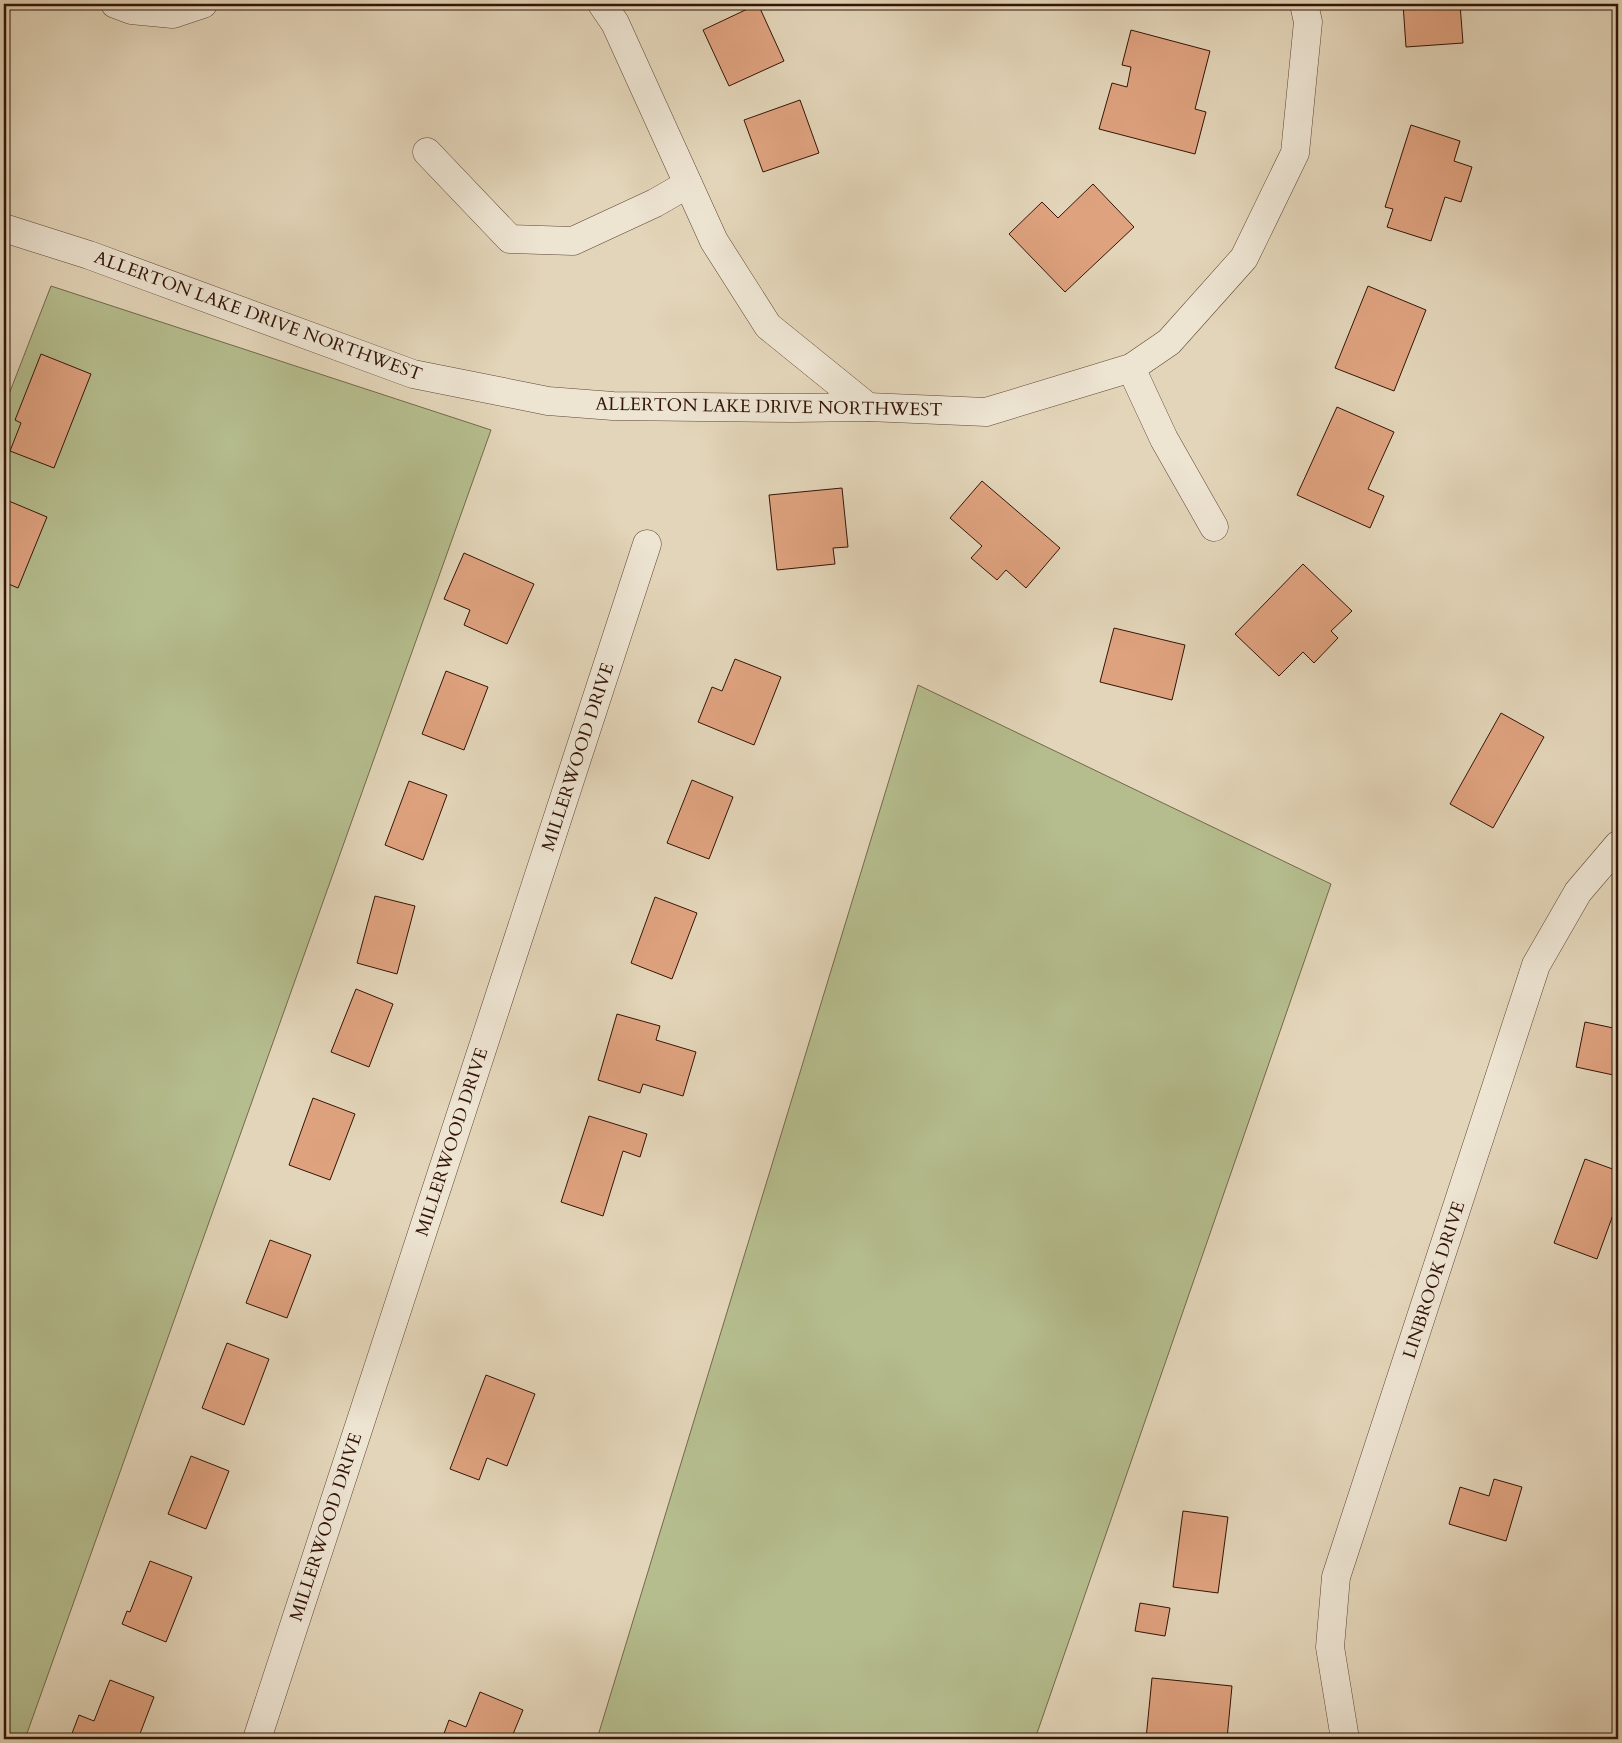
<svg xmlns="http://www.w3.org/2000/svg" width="1622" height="1743" font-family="Cardo,serif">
<rect width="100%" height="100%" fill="#e3d5b9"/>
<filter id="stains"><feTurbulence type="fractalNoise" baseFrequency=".004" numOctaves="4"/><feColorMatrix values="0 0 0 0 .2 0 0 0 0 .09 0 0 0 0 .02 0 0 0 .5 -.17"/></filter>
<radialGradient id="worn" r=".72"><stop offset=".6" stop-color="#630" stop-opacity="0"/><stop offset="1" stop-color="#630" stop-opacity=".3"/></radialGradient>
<g fill="#b5bd8e" stroke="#74684a">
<path d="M51,286L491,430L25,1739H4V407Z"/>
<path d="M918,685L1331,884L1035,1739H597Z"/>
</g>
<g fill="#dfa27f" stroke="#331406">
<path d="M758,4L784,61L729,86L703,30Z"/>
<path d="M1403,4H1460L1463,43L1406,47Z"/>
<path d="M1131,30L1210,51L1195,109L1206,112L1195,154L1099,129L1112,83L1127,87L1131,67L1122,65Z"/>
<path d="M800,100L819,153L763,172L744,120Z"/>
<path d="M1411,125L1460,141L1454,161L1472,167L1461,202L1445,197L1431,241L1387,227L1393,209L1385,207Z"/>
<path d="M1093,184L1134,227L1065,292L1009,234L1042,202L1058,218Z"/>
<path d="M1368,286L1426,310L1394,391L1335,368Z"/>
<path d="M41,354L91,374L54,468L10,451L21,423L15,420Z"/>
<path d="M1337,407L1394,432L1368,489L1384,496L1370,528L1297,495Z"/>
<path d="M982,481L1060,548L1026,588L1006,570L997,580L971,558L982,546L950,518Z"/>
<path d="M842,488L848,547L833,548L835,564L777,570L769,495Z"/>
<path d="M4,499L47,517L18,588L4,582Z"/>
<path d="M464,553L534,584L507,644L464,625L470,610L444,599Z"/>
<path d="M1303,564L1352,611L1331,631L1338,638L1314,663L1303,652L1279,676L1235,634Z"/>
<path d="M1114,628L1185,645L1172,700L1100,682Z"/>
<path d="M735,659L781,677L754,745L698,722L712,687L722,691Z"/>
<path d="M446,671L488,687L464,750L422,734Z"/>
<path d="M1501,713L1544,737L1493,828L1450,804Z"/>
<path d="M692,780L733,797L709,859L667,843Z"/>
<path d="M409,781L447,795L423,860L385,845Z"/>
<path d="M375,896L415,906L397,974L357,963Z"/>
<path d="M655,897L697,913L672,979L631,963Z"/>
<path d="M356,989L393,1004L369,1067L331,1052Z"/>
<path d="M617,1014L660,1026L656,1040L696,1052L683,1096L643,1084L640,1093L598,1080Z"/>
<path d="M1585,1022L1618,1029V1076L1576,1067Z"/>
<path d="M313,1098L355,1114L330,1180L289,1165Z"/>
<path d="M589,1116L647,1134L640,1157L623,1151L603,1216L561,1202Z"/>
<path d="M1585,1159L1618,1171V1201L1597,1259L1554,1243Z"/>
<path d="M270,1240L311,1255L287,1318L246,1303Z"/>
<path d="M227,1343L269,1359L244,1425L202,1408Z"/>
<path d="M486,1375L535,1394L507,1466L487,1458L479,1480L450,1469Z"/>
<path d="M191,1456L229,1471L206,1529L168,1514Z"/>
<path d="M1494,1479L1522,1487L1506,1541L1449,1524L1460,1487L1489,1496Z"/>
<path d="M1183,1511L1228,1517L1218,1593L1173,1587Z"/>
<path d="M150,1561L192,1577L166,1642L122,1624L127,1611L130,1612Z"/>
<path d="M1140,1603L1170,1608L1165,1636L1135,1631Z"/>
<path d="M1152,1678L1232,1686L1227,1739H1146Z"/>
<path d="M110,1680L154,1697L138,1739H79L71,1736L79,1715L94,1721Z"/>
<path d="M480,1692L523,1710L511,1739H442L449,1720L466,1727Z"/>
</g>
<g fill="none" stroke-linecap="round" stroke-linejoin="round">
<defs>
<g id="minor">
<path d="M115,4L131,10L173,14L203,4"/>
<path d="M602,4L615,23L714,241L768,326L868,407"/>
<path d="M427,152L510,239L573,241L655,203L688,184"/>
<path d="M4,228L89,255L413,374L548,401L613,406L793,408L868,407L986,412L1131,368L1169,342L1244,258L1295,153L1308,22L1304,4"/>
<path d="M1131,368L1164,439L1214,527"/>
<path d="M257,1739L647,544"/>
<path d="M1345,1739L1330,1647L1336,1577L1536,965L1578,892L1618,845"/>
</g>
</defs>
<use href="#minor" stroke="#5f4433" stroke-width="29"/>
<use href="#minor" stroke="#ede4d2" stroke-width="28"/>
</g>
<g text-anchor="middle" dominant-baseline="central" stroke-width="4" stroke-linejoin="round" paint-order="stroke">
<g font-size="18" fill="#331406" stroke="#ede4d2">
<text transform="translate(258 316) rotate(20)">ALLERTON LAKE DRIVE NORTHWEST</text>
<text transform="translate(769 407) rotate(1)">ALLERTON LAKE DRIVE NORTHWEST</text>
<text transform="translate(578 757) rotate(-72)">MILLERWOOD DRIVE</text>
<text transform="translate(452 1142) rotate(-72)">MILLERWOOD DRIVE</text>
<text transform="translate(1434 1280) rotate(-72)">LINBROOK DRIVE</text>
<text transform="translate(326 1527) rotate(-72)">MILLERWOOD DRIVE</text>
</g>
</g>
<rect width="1622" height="1743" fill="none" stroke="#e3d5b9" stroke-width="20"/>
<rect x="5" y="5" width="1612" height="1733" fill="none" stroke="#331406" stroke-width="2.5"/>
<rect x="10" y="10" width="1602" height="1723" fill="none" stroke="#331406"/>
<rect width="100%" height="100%" filter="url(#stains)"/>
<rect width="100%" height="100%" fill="url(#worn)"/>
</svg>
